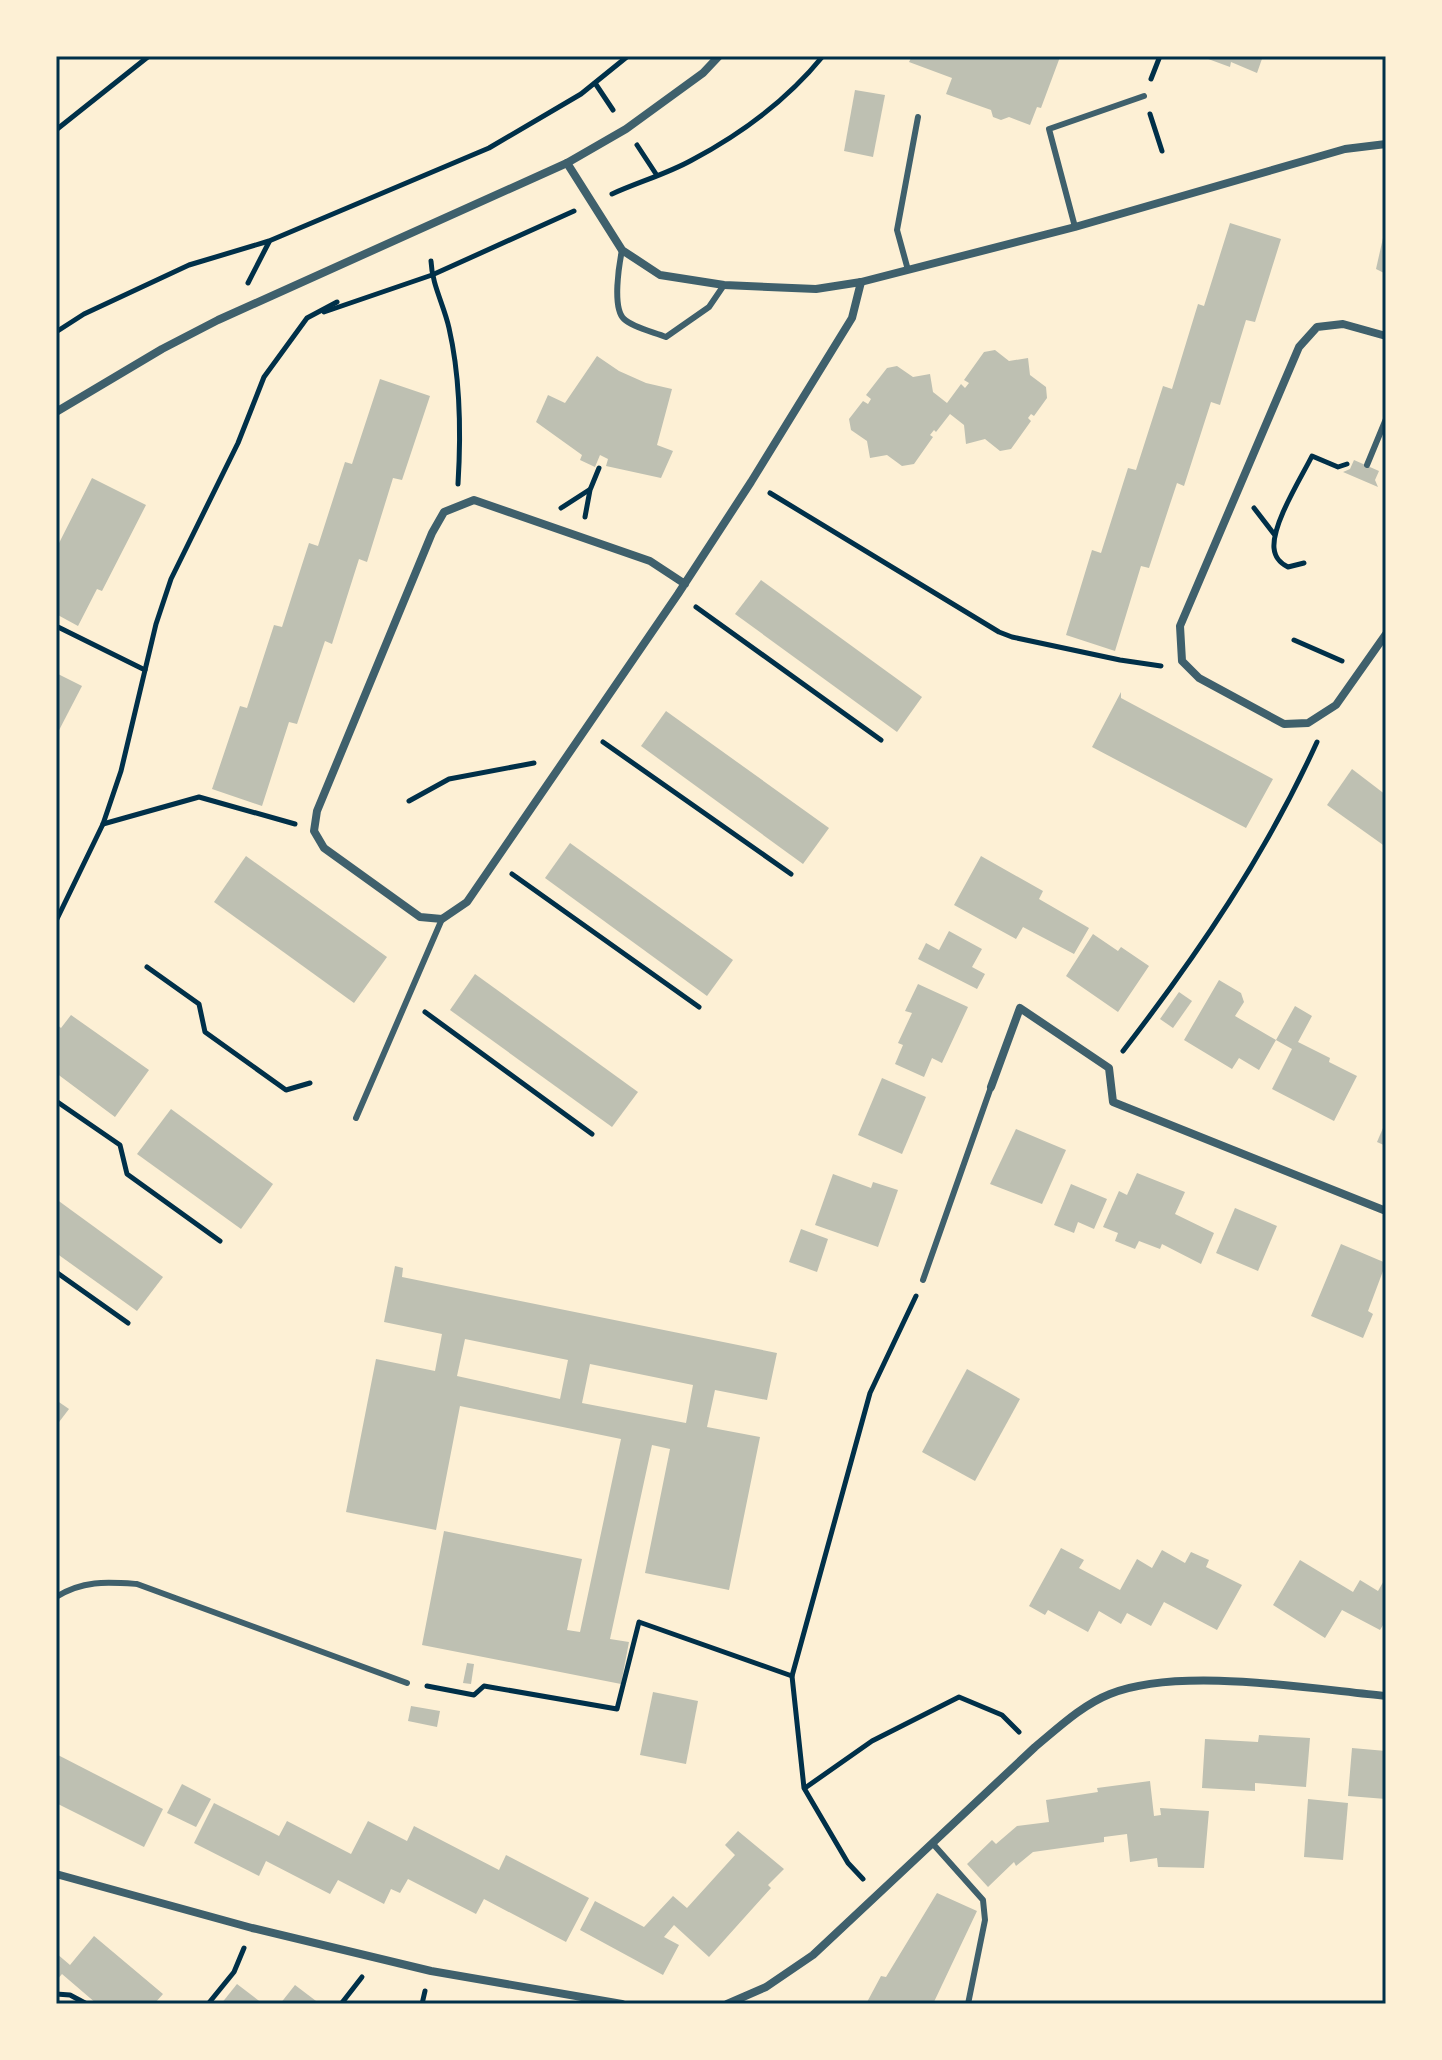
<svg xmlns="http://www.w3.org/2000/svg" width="1442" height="2060" font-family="'Archivo Narrow',sans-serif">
<rect width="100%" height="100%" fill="#fdf0d5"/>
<g fill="#bec0b2" fill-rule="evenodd">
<path d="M912,56H1056L1060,57L1041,108L1037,107L1030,125L1009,117L1001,120L993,117L991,110L946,94L952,78L909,62Z"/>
<path d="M1200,56H1263L1257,73L1231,62L1230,67Z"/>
<path d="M855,90L885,95L873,157L844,151Z"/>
<path d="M1230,223L1281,239L1255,322L1246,320L1220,405L1211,402L1184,486L1177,483L1149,568L1141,566L1115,651L1066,635L1092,550L1101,553L1128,468L1136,470L1163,386L1172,389L1198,304L1204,306Z"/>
<path d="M1383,238H1386V274L1376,269Z"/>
<path d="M995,350L1009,361L1028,358L1030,375L1046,387L1047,398L1034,416L1031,414L1028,418L1031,421L1011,449L1000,451L985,439L966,444L964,425L950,414L936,432L934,430L930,435L933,437L914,464L902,466L887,455L870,458L867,441L851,430L849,419L863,401L868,404L871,399L866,395L887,368L897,366L913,377L930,374L933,392L947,403L961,384L965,388L969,383L964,380L984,352Z"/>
<path d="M597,356L619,371L646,383L672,389L657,445L673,451L661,478L606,466L608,459L600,455L595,467L580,460L582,455L536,422L548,395L565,403Z"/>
<path d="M380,379L430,396L402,480L393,478L367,562L359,559L332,644L325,641L297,724L289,722L262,806L212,789L240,706L247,708L274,625L282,627L309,543L318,546L345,462L352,464Z"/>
<path d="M1354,460L1379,471L1375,480L1378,487L1343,472L1350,469Z"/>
<path d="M92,478L146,505L102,591L97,589L78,626L56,614V549Z"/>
<path d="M761,580L922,697L897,732L735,614Z"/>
<path d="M56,673L82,686L56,736Z"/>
<path d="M1121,692V698L1273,779L1246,828L1092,747Z"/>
<path d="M666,711L829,828L803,864L641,746Z"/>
<path d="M1352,769L1386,795V847L1327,805Z"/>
<path d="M570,843L733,960L707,996L545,878Z"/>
<path d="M246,856L387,957L354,1003L214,902Z"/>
<path d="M981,856L1043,891L1039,899L1089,928L1074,954L1023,927L1016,939L954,905Z"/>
<path d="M949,931L982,949L972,967L985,974L977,989L918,959L926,943L939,950Z"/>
<path d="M1093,934L1118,951L1121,947L1149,966L1118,1012L1066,976Z"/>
<path d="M475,974L638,1092L612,1127L450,1010Z"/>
<path d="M1219,980L1241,993L1244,1002L1235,1016L1276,1040L1259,1070L1239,1058L1232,1069L1184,1040Z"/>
<path d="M918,984L968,1007L942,1063L932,1058L924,1077L895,1064L903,1045L898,1043L912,1013L905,1011Z"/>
<path d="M1179,992L1192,1001L1173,1028L1160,1019Z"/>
<path d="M1295,1006L1312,1016L1298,1042L1330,1058L1329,1062L1357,1076L1334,1121L1272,1089L1292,1049L1276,1040Z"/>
<path d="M71,1015L149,1070L115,1117L56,1073V1024L61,1028Z"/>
<path d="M882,1078L926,1097L902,1154L858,1135Z"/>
<path d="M171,1109L273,1184L241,1229L137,1154Z"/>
<path d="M1386,1121V1146L1377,1142Z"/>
<path d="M1016,1129L1066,1150L1042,1204L990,1184Z"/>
<path d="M1137,1173L1185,1192L1175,1214L1214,1233L1201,1264L1162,1244L1160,1249L1139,1241L1135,1249L1115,1241L1118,1233L1103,1227L1119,1191L1127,1195Z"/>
<path d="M833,1174L871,1188L873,1182L898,1190L878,1247L815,1225Z"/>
<path d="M1071,1184L1107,1199L1094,1229L1078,1222L1074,1233L1054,1225Z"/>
<path d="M56,1199L163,1277L137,1311L56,1253Z"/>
<path d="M1235,1208L1277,1226L1258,1271L1216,1253Z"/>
<path d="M801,1229L828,1239L817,1272L789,1262Z"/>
<path d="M1341,1244L1386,1263L1368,1311L1373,1314L1363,1338L1311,1316Z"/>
<path d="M395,1266L403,1268L402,1277L777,1353L767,1400L715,1390L707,1427L760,1437L729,1590L645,1573L670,1449L652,1445L610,1639L629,1642L621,1684L422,1645L444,1531L582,1559L567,1630L580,1632L621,1439L460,1406L436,1530L346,1512L376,1359L435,1371L442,1334L384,1322ZM465,1339L568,1360L560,1399L457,1376ZM590,1364L693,1385L686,1423L582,1403Z"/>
<path d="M967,1369L1020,1399L975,1481L922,1452Z"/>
<path d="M56,1400L69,1409L56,1426Z"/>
<path d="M1061,1548L1084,1560L1079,1568L1120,1590L1137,1559L1152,1568L1162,1550L1185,1563L1191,1552L1209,1560L1206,1567L1242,1585L1217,1630L1164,1602L1151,1626L1127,1613L1121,1624L1099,1611L1088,1632L1048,1610L1045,1615L1029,1606Z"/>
<path d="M1300,1560L1353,1592L1360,1580L1378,1591L1386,1577V1620L1380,1630L1342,1610L1325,1638L1273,1605Z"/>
<path d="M467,1663L474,1664L471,1684L463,1683Z"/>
<path d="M653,1692L698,1701L686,1764L640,1755Z"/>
<path d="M411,1706L440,1711L437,1727L408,1721Z"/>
<path d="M1259,1735L1310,1738L1306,1787L1255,1783V1791L1202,1788L1205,1739L1258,1742Z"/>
<path d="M1352,1748L1386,1751V1799L1348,1796Z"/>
<path d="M56,1754L163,1809L144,1847L56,1803Z"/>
<path d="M1150,1781L1154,1816L1161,1815L1160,1808L1209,1811L1204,1868L1158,1867L1157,1858L1130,1862L1127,1834L1104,1837V1842L1033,1852L1016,1866L1014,1862L988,1887L967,1864L992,1840L996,1844L1017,1826L1049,1822L1046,1800L1098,1792L1097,1788Z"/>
<path d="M182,1784L211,1799L196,1827L167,1813Z"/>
<path d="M1308,1799L1348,1803L1343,1860L1304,1857Z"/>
<path d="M214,1803L279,1836L287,1821L351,1854L368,1821L407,1841L414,1826L499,1870L506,1855L589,1898L566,1942L484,1899L476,1914L408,1879L400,1893L391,1889L384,1904L338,1880L330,1894L266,1861L259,1876L194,1843Z"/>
<path d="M738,1831L784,1869L768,1885L771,1888L709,1957L674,1925L664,1937L679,1945L663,1975L580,1930L595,1901L644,1927L673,1896L687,1908L735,1855L725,1845Z"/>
<path d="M937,1893L977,1911L933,2004H866L881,1976L886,1977Z"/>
<path d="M94,1936L163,1994L154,2004H97L62,1974L56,1981V1953L70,1965Z"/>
<path d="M237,1984L263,2004H221Z"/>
<path d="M295,1985L320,2004H280Z"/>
</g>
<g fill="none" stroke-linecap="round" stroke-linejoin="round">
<g stroke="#003049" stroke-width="5">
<path d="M1151,79L1160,56"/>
<path d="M595,83L613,110"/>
<path d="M1150,114L1162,151"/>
<path d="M56,130L149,56"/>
<path d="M637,145L656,174"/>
<path d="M612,194C638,182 667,174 692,160C741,134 788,99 823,56"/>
<path d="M431,261C432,285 444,305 449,328C460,376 461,435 458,484"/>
<path d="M248,283L269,242"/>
<path d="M324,312L432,275L574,211"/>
<path d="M56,332L84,314L189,265L269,241L489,148L581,94L628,56"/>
<path d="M770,493L999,632L1012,637L1120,660L1161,666"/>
<path d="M561,508L589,490"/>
<path d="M1254,508L1274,534"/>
<path d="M585,517L590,490L599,468"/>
<path d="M1304,563L1288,567C1280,563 1275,558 1274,548C1272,524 1301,478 1312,456L1338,467L1347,464"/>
<path d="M696,607L881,740"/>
<path d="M56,626L145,670"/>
<path d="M1294,640L1342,661"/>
<path d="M603,742L791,874"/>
<path d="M409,801L449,779L534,763"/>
<path d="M103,824L199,797L295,824"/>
<path d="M512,874L699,1007"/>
<path d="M56,921L103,824L121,771L156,624L171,579L238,443L264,377L307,318L337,302"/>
<path d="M147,967L199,1004L205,1032L286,1090L310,1083"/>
<path d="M425,1012L592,1134"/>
<path d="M1123,1051C1198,954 1266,854 1317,742"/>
<path d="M56,1101L120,1145L127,1174L220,1241"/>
<path d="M56,1272L128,1323"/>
<path d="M427,1686L474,1695L484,1686L617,1709L639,1622L792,1676"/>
<path d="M805,1788L872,1741L959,1697L1002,1715L1019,1732"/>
<path d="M863,1879L848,1863L804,1788L792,1676L870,1393L916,1296"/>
<path d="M56,1994L70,1995L87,2004"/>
<path d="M208,2004L234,1972L244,1948"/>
<path d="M341,2004L362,1977"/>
<path d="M422,2004L425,1991"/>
</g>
<g stroke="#3f606c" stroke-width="6">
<path d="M1075,227L1049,129L1144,96"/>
<path d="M622,250C619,265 612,308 624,319C634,328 654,332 666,337L709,307L724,285"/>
<path d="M908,270L897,230L918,117"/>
<path d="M1367,465L1386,419"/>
<path d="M356,1118L442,919"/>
<path d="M923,1280L991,1087"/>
<path d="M56,1597C83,1580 107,1582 137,1584L407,1683"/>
<path d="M934,1845L983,1900L985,1920L968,2004"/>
</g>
<g stroke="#3f606c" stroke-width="8">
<path d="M567,163L622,250L660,275L724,285L816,289L861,282L1075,227L1345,149L1386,144"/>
<path d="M1386,336L1343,324L1317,327L1299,347L1180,626L1182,661L1199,678L1284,724L1308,723L1336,705L1386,634"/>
<path d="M56,412L162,349L218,320L567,163L626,129L703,73L719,56"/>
<path d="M685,584L650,561L474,500L444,512L432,533L317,811L314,831L324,848L420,917L442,919L467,902L678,594L751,482L852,318L861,282"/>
<path d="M991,1087L1020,1008L1109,1068L1113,1102L1386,1211"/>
<path d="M56,1874L252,1928L431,1971L622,2004"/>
<path d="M727,2004L766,1987L813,1955L1035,1747C1058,1728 1082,1705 1110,1694C1179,1666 1311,1689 1386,1696"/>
</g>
</g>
<rect width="1442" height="2060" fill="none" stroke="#fdf0d5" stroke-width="116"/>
<rect x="58" y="58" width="1326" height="1944" fill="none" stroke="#003049" stroke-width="3"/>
</svg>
